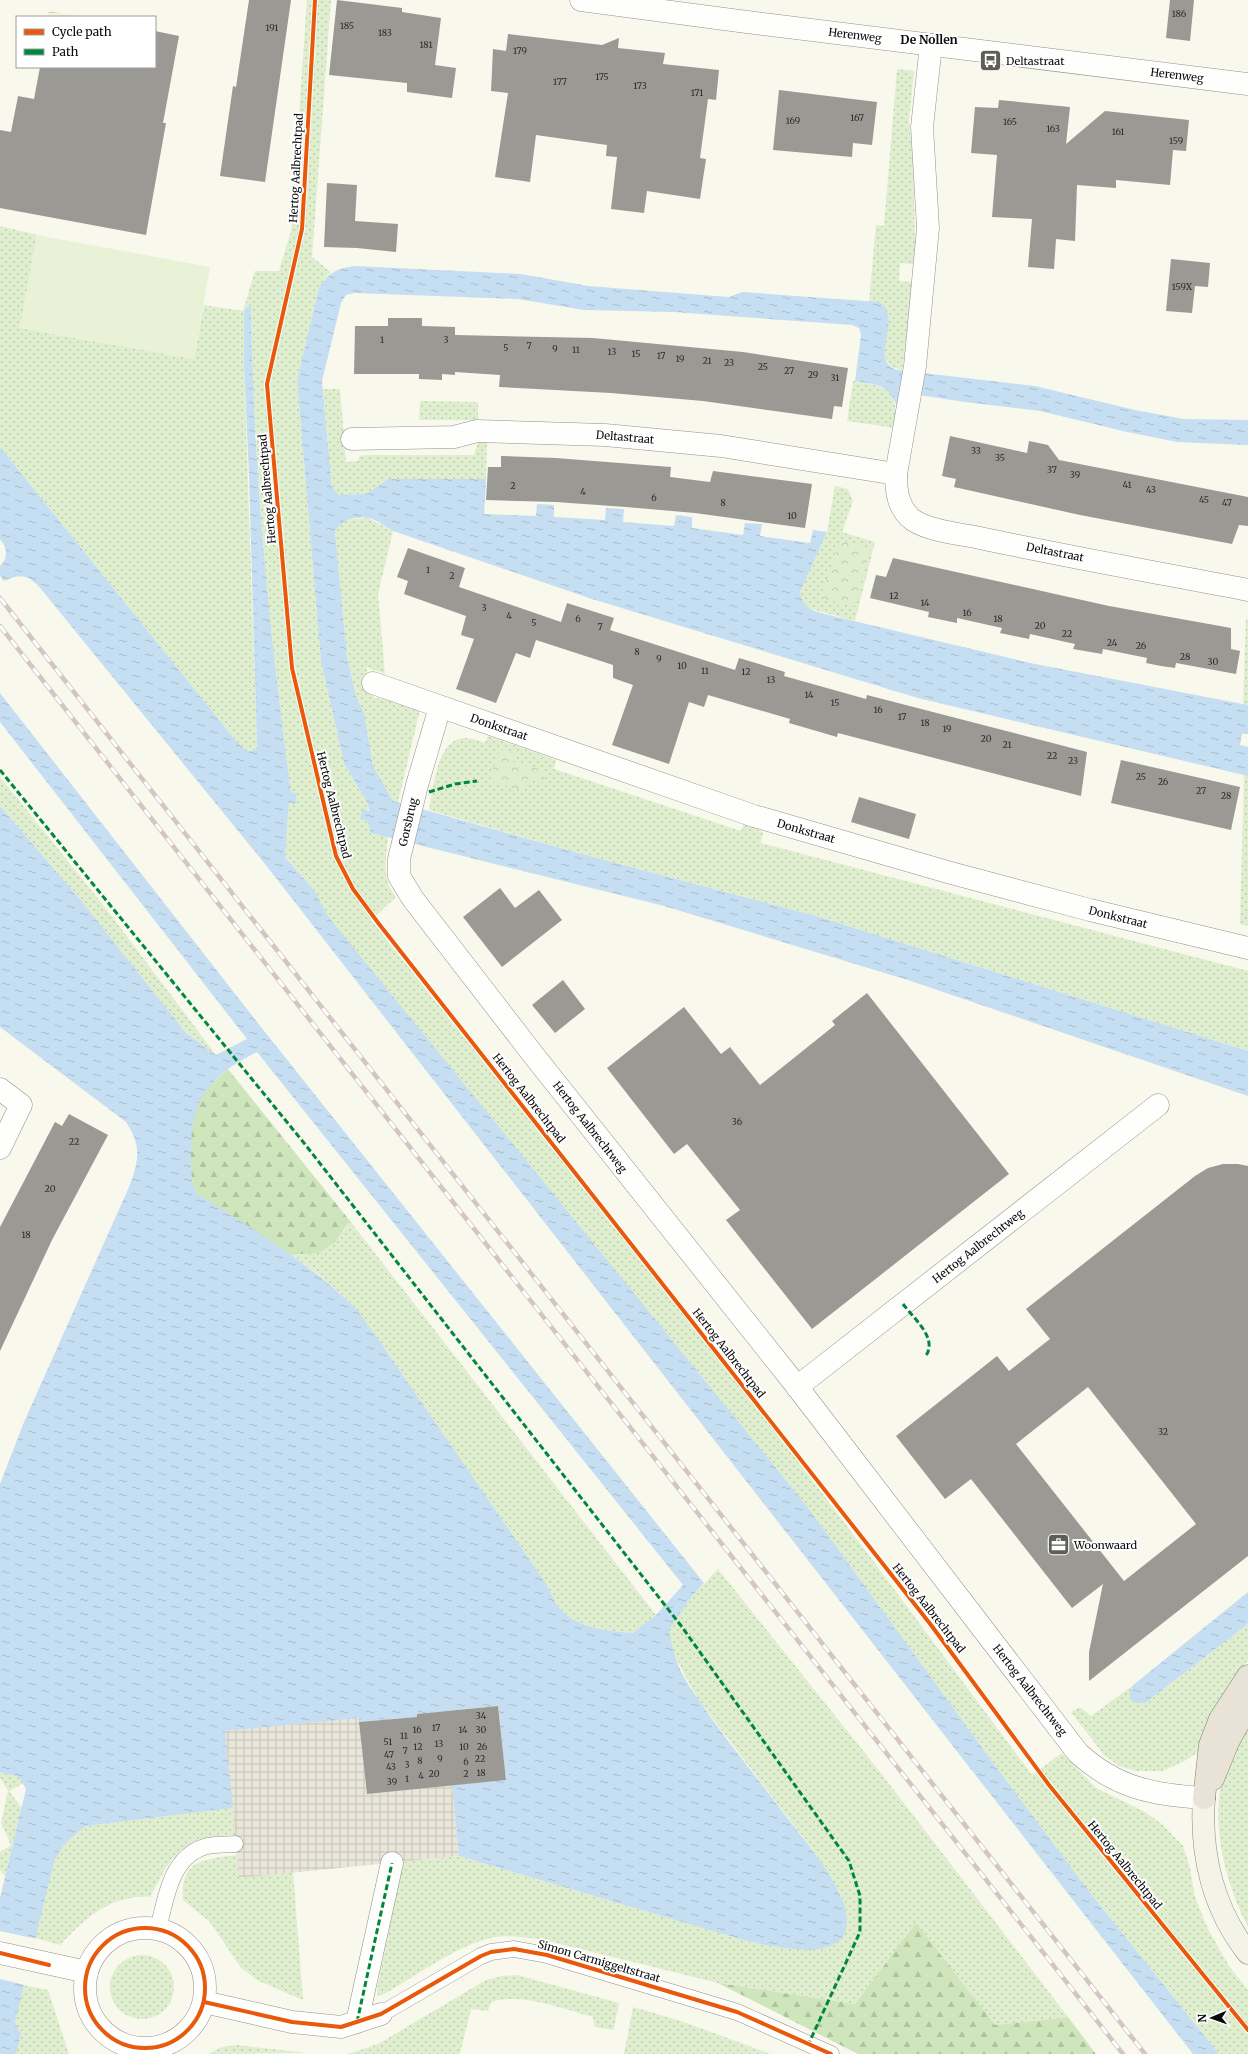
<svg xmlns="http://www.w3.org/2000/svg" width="1248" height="2054" font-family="Merriweather,serif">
<defs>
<pattern id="farmland-rules" width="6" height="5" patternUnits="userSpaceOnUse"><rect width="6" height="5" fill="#f5f5da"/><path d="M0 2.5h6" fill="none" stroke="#d1d1ba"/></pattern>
<pattern id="grass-dots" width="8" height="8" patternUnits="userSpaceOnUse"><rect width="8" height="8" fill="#dfeece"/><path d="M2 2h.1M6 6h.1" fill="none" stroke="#becbb0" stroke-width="1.8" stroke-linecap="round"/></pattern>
<pattern id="forest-firs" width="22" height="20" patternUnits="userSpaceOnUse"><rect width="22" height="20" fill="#cfe5bc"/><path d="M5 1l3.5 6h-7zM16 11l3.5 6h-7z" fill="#b0c3a0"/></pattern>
<pattern id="park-crowns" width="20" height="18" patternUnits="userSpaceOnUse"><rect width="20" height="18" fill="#dfeece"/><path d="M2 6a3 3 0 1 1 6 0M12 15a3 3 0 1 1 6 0" fill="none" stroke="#becbb0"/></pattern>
<pattern id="plaza-grid" width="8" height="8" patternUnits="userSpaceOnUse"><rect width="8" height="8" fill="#e9e6d9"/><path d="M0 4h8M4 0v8" fill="none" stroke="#c6c4b9"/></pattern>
<pattern id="water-ripples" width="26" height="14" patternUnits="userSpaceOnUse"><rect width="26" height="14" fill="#c5def1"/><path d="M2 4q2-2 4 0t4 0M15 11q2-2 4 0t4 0" fill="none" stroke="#a8bdcd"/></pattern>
</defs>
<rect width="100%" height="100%" fill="#f9f8ed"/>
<path fill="url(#farmland-rules)" d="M49,11L82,17H48Z"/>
<g fill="url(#grass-dots)">
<path d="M307,0H331L312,257L331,272L325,278L319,288L297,380L321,661L344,763L368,804L367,820L371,833L388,837C386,859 381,879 396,897L371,920L745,1391L865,1550L1032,1775L1062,1753L1096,1788L1145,1812L1162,1824L1183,1846L1190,1868L1195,1897L1208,1929L1229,1966L1248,1990V2054H1219L1091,1894L994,1764L806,1505L326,915L314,890L285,856L289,802L297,794L291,792C269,631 253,467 251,305L244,311V365L257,747L252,751H246L236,741L0,447V226L37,235L20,328L194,359L204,305L243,311L255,271H279L291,231Z"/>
<path d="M897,69L914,71L909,121L913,157L915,244L913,264L900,263L899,281L912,282L906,347L902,370C875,367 887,334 889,316L886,309L869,303L876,225L884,226Z"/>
<path d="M853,381C890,387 898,388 895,428L847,421Z"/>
<path d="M323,389H340L346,462L358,461L359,457L362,455H474L478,442H487L486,479H388L366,494L339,495L332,487Z"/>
<path d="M420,401L478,402V420H419Z"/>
<path d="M835,486L848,489L853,501L842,532L875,542L855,621L808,608L802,601L800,592L827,532Z"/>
<path d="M368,518L393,531L378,594L385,674L366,667L374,698L393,699L420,710L398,802L393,801L373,766L364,713L356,696L347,657L335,531C342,518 354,519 368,518Z"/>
<path d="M1246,619H1248V705L1243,704Z"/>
<path d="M488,736L556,760L554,769L741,831L744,823L763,832L761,843L1248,971V1051L816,916L593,857L429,810C434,787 436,737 467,738C473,738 479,741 485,743Z"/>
<path d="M1244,775L1248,776V926L1240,924Z"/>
<path d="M0,777L104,906L216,1055L186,1033L84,904L0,806Z"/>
<path d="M350,1221L656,1615L633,1633C608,1631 580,1629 561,1610C555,1604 551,1593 547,1585L376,1336L349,1301L318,1274L291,1255H303L344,1231Z"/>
<path d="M718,1569L880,1772L1068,2017L995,2025L916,1924L855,2004L718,1983L544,1940C528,1938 512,1935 495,1937C458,1944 418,1975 384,1994L378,1996L377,1989L403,1862L459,1856L743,1940L791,1949H813L842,1898L812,1849L697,1698L673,1653L668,1630L689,1600Z"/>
<path d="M1248,1624V1660L1213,1711L1198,1752L1183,1762L1162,1771H1136L1119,1766L1104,1755L1071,1712L1080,1707L1091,1716L1132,1686L1129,1698L1145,1703Z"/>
<path d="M1248,1722V1927C1223,1878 1207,1813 1228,1760C1234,1747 1242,1735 1248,1722Z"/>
<path d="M0,1772L19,1777L24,1783L9,1791L22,1808L5,1876L0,1870V1852L11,1845L1,1823L8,1791L0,1778Z"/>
<path d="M233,1808L236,1835C225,1836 214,1836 205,1838C174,1844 163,1874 150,1897C110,1895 87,1917 60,1945L35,1938C41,1911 46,1869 62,1846C68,1837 78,1832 86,1826Z"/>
<path d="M238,1855L240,1878L293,1872L303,2000L259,1981L241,1968L210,1922L183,1900C180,1859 205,1859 238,1855Z"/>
<circle cx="142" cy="1987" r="32"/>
<path d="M517,1975L619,2003L614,2028L613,2030L595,2027L593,2017C563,2009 522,1992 491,2002L488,2011L471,2009L460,2054H348L378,2044L486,1980L502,1976Z"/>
<path d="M23,1985L48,1990L69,2054H16L21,2034L15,2022Z"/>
<path d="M633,2007L681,2021L771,2054H624Z"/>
<path d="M237,2045L307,2053L208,2054L222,2047Z"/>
</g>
<g fill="url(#forest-firs)">
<path d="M228,1069L350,1221L335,1242L319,1253L291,1255L196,1193C186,1170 188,1117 202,1096C208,1085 219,1077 228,1069Z"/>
<path d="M916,1923L995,2025L1068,2017L1096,2054H858L718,1983L855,2004Z"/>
</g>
<g fill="url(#park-crowns)">
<path d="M840,541L871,548L855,607L820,598Z"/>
<path d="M499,749L515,753L513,762L546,771L542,783L527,779L523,791L490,781Z"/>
</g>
<path fill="#e9f2d7" d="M37,235L210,267L194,359L20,328Z"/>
<path fill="url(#plaza-grid)" d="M359,1717L367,1794L452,1785L459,1856L239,1878L225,1731Z"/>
<g fill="url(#water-ripples)" fill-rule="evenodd">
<path d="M355,266L521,274L588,286L729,297L742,292L879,302C905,317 867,360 897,370L1035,386L1135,410L1184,419L1248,420V445L1177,442L1127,432L1040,411L965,402L899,392L897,407C889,383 876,385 855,381L861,335L859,328L852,325L674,312L584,310L518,299L354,293L346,295L341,303L322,381L332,487L339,495L366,494L388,479H486L484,514L536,516L537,504L554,505V517L605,520L606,508L624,509L623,522L674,526L676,515L692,517V528L743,535L745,523L762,524L760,536L810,543L813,530L827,532L800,592C803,612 819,612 837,617L1035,664L1248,705V734H1242L1240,745L1248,747V776L918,698L592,599L393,531C386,527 376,519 368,518C356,516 341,520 335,531L347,657L356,696L364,713L373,766L393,801L593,857L816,916L1248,1051V1096L911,981L664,906L371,833L367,820L360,819L363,809L369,811L368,804L344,763L321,661L297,380L319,288C328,273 337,268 355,266Z"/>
<path d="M251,304C253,467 269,630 291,792L297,794L295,804L289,802L285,857L314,890L327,915L806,1505L994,1764L1091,1894L1219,2054H1193L265,864L41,589C29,575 20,573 4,581L0,576V566C9,558 7,547 0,539V447L236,741L246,751H252L257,747L249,475L244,365V311Z"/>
<path d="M0,693L261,1027L704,1583L689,1600L669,1630C673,1658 681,1675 698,1699C727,1742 761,1782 792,1824C810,1847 829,1870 841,1897C847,1908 851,1931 840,1940C819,1959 768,1945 743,1940L459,1856L452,1785L506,1780L498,1706L417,1714V1717L359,1722V1718L225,1731L233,1808L86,1826C70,1838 63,1844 54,1862L15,2022L21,2034L16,2054H0V1898L26,1789L19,1777L0,1772V1484L24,1422L129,1187C139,1161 142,1146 126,1122L0,1027V806L84,904L186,1033L216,1055L247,1039L0,722ZM257,1052L683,1585L656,1615L633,1633C608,1631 580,1629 561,1610C555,1604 551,1593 547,1585L376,1336C367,1324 358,1310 347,1300C302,1258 248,1226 196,1193C190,1179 191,1165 191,1150C191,1098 211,1075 257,1052Z"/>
<path d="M1248,1592V1624L1145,1703H1135L1129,1698L1132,1686Z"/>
</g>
<path fill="#f9f8ed" d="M0,1931L37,1939L25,1985L0,1979Z"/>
<g fill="#9b9994" fill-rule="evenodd">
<path d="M249,0H291L265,182L220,176L233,86L236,87Z"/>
<path d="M337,0L402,8V12L441,18L435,65L456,68L452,98L407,92V83L329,75Z"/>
<path d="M1170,0H1194L1190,41L1166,38Z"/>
<path d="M155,31L179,36L163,123H166L146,235L0,208V130L11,132L18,96L34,99L40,67H155Z"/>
<path d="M508,34L602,45L619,38L618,48L665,53L663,64L719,70L716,100L708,99L700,158L706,159L700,199L647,191L644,213L611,209L617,157L606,156L607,145L536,135L530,182L495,177L508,93L491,91L493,49L506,51Z"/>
<path d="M779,90L877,102L872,145L853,143L852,157L773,150Z"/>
<path d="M999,100L1070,107L1066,144L1105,111L1189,120L1186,151L1173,150L1170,185L1116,180V188L1077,185L1075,241L1056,239L1054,269L1028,267L1032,219L992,217L997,155L971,153L975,107L998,108Z"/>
<path d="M327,183L357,185L355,221L398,224L396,252L357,248L324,247Z"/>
<path d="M1171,259L1210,263L1208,287L1195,286L1192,313L1166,311Z"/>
<path d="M388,318H422V326L455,327V335L593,338L743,352L848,368L842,407L834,406L832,419L703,401L611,393L499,387L500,375L455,372V375L442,374V380L419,379V374H354L355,326H388Z"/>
<path d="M950,436L1027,453L1029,441L1048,445L1059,460L1248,497V526L1239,525L1232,544L1080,515L954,487L956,479L942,476Z"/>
<path d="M501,456L556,458L671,467L670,477L710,482L713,471L812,484L805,528L695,513L626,507L556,502L486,500L488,467H501Z"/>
<path d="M408,548L465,568L459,587L561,622L567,603L614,618L610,630L735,670L739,658L785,672L784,676L866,699L867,695L1087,752L1081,796L838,733L837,737L789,723L790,719L708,695L704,707L689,702L669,764L612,745L633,685L613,678V665L536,640L530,658L516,653L496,703L474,695L456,689L474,639L461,635L466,616L404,594L408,581L397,577Z"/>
<path d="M893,558L1109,606L1231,628V649L1240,651L1236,674L1176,663L1175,668L1161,666L1146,663L1147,658L1103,649L1102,654L1073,649L1075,644L1030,634L1029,639L1000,633L1002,628L957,618V623L928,617L929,612L870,598L876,575L886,577Z"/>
<path d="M1121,760L1240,787L1231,830L1111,803Z"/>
<path d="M859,797L916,814L909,839L851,822Z"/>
<path d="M500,888L515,908L539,890L562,920L502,967L463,917Z"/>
<path d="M563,980L585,1009L555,1033L532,1005Z"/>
<path d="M867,993L1009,1174L812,1329L726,1220L740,1210L687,1144L674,1154L607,1068L684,1007L721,1054L730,1047L760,1085L835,1025L832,1021Z"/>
<path d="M69,1114L108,1135L52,1240L0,1351V1227L55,1122L62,1126Z"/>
<path d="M1223,1164H1238L1248,1166V1556L1089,1681V1652L1103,1584L1072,1608L971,1479L945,1499L896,1436L997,1356L1009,1371L1050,1339L1026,1309L1195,1176L1208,1168ZM1088,1387L1196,1524L1124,1581L1016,1444Z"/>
<path d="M498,1706L506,1780L367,1794L359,1722L417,1717V1714Z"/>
</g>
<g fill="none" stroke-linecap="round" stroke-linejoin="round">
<defs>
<g id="service">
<path d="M158,1929C166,1899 170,1858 204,1847C213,1844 225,1845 235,1844"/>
<path d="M381,2014L481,1956L491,1952L514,1949L547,1955L737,2012L831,2054"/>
</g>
<path id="pedestrian" d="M357,2022L392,1863"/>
<g id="minor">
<path d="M931,45L922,127L928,228L915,366L896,474C896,491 898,509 913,520C929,531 961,534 980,538C1069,557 1159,573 1248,590"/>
<path d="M352,439L454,437L477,431L605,435L721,446L896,474"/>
<path d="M373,683L754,816L951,873L1090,910L1248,948"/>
<path d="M440,707L417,785L399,859V876L413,899L535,1057L795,1384L1078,1753C1116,1788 1154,1795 1204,1798"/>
<path d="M0,1089L21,1105L0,1148"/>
<path d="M797,1387L1158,1105"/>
<circle cx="145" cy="1988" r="60"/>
<path d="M0,1953L87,1972"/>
<path d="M204,2002L292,2022L341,2027L381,2014"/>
</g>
<path id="tertiary" d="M581,0L747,22L1248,84"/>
<path id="secondary" d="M1204,1798C1200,1854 1213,1909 1248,1953"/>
<g id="trunk">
<path d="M1213,1779L1228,1742L1248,1706"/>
<path d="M1204,1798L1210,1745L1220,1719L1248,1676"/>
</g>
</defs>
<use href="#service" stroke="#92918c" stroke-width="17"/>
<use href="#pedestrian" stroke="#92918c" stroke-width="23"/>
<use href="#minor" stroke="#92918c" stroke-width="23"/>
<use href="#tertiary" stroke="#92918c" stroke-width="23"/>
<use href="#secondary" stroke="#888883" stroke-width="23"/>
<use href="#trunk" stroke="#7f7e7a" stroke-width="23"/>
<use href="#service" stroke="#fefefc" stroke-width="16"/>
<use href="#pedestrian" stroke="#fefefc" stroke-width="22"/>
<use href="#minor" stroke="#fefefc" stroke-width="22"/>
<use href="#tertiary" stroke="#fefefc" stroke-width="22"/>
<use href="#secondary" stroke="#f3f3e7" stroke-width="22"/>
<use href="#trunk" stroke="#e8e3d6" stroke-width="22"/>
<defs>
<g id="rail">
<path d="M0,598L1145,2054"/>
<path d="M0,626L1123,2054"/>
</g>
</defs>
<use href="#rail" stroke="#d4c5c3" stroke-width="4.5"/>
<use href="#rail" stroke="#fff" stroke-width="3" stroke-dasharray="9" stroke-linecap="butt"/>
<g stroke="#00873e" stroke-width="3" stroke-dasharray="6 3" stroke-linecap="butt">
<path d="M0,770L304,1143L682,1627L849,1861L860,1896V1932L809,2043"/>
<path d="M429,792L455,784L477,781"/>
<path d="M903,1304C914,1319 939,1339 925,1357"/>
<path d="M357,2022L392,1863"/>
</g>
<defs>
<g id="cycleway">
<path d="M315,0L302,229L267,384L292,668L336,856L353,889L379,924L931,1625L1049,1785L1248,2030"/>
<circle cx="145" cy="1988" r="60"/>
<path d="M0,1953L49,1965"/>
<path d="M204,2002L292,2022L341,2027L381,2014L481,1956L491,1952L514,1949L547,1955L737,2012L831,2054"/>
</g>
</defs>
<use href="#cycleway" stroke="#fff" stroke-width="6"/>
<use href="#cycleway" stroke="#e8590c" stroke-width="4"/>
</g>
<defs>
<symbol id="bus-square" viewBox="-11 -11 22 22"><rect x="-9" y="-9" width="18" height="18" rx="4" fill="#5e5d59" stroke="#fff"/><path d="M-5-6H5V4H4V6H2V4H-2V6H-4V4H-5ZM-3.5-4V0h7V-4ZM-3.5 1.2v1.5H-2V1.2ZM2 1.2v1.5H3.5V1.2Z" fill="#fff"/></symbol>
<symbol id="office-square" viewBox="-11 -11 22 22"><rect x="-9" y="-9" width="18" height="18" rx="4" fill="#5e5d59" stroke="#fff"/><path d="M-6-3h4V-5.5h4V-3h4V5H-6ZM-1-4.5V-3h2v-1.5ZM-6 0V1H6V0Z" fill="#fff"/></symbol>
</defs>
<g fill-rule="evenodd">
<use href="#bus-square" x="978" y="48" width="25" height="25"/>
<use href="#office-square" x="1046" y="1532" width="25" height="25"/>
</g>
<g text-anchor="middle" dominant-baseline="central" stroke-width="4" stroke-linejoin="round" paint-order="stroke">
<g font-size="9" fill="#2e2e2c">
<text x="1179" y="13">186</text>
<text x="347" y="25">185</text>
<text x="272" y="27">191</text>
<text x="385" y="32">183</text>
<text x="426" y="44">181</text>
<text x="520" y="50">179</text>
<text x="602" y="76">175</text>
<text x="560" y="81">177</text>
<text x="640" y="85">173</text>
<text x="697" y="92">171</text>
<text x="857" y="117">167</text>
<text x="793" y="120">169</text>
<text x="1010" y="121">165</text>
<text x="1053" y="128">163</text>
<text x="1118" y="131">161</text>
<text x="1176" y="140">159</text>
<text x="1182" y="286">159X</text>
<text x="382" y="339">1</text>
<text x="446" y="339">3</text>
<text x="529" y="345">7</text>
<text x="506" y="347">5</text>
<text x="555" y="348">9</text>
<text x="576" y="349">11</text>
<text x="612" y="351">13</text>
<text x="636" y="353">15</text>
<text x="661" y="355">17</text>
<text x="680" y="358">19</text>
<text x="707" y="360">21</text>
<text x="729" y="362">23</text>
<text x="763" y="366">25</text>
<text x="789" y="370">27</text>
<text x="813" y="374">29</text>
<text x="835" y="377">31</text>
<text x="976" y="450">33</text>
<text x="1000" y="457">35</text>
<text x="1052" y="469">37</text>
<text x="1075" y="474">39</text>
<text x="1127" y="484">41</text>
<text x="513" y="485">2</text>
<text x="1151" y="489">43</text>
<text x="583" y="491">4</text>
<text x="654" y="497">6</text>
<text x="1204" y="499">45</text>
<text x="723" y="502">8</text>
<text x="1227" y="502">47</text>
<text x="792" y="515">10</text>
<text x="428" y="569">1</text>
<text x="452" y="575">2</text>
<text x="894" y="595">12</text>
<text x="925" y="602">14</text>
<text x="484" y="607">3</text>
<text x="967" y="612">16</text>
<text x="509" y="615">4</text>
<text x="578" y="618">6</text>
<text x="998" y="618">18</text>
<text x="534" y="622">5</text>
<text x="1040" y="625">20</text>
<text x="600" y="626">7</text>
<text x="1067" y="633">22</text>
<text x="1112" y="642">24</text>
<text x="1141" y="645">26</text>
<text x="637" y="651">8</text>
<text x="1185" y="656">28</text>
<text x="659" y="658">9</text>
<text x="1213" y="661">30</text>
<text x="682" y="665">10</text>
<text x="705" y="670">11</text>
<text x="746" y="671">12</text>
<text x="771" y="679">13</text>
<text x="809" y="694">14</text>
<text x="835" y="702">15</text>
<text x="878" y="709">16</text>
<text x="902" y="716">17</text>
<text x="925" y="722">18</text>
<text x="947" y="728">19</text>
<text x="986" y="738">20</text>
<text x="1007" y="744">21</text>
<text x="1052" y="755">22</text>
<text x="1073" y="760">23</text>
<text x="1141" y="776">25</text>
<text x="1163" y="781">26</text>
<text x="1201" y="790">27</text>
<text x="1226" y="795">28</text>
<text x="737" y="1121">36</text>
<text x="74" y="1141">22</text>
<text x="50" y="1188">20</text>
<text x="26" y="1234">18</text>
<text x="1163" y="1431">32</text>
<text x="481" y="1715">34</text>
<text x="436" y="1727">17</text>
<text x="417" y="1729">16</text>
<text x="463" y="1729">14</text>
<text x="481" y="1729">30</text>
<text x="404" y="1735">11</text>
<text x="388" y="1741">51</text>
<text x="439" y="1743">13</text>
<text x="418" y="1746">12</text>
<text x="464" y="1746">10</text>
<text x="482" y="1746">26</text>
<text x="405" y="1750">7</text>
<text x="389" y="1754">47</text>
<text x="440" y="1758">9</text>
<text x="480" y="1758">22</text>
<text x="420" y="1760">8</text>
<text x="466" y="1761">6</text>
<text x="407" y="1764">3</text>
<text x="391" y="1766">43</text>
<text x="481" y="1772">18</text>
<text x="434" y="1773">20</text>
<text x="466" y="1773">2</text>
<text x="421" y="1775">4</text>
<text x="407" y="1778">1</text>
<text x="392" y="1781">39</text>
</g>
<g font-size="11" fill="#0a0a0a" stroke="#fff">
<text transform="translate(855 35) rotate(7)">Herenweg</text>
<text transform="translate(1177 75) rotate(7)">Herenweg</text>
<text transform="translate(296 168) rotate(-87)">Hertog Aalbrechtpad</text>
<text transform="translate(625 437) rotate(5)">Deltastraat</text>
<text transform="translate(267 489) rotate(-95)">Hertog Aalbrechtpad</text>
<text transform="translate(1055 552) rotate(11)">Deltastraat</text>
<text transform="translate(499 727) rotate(19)">Donkstraat</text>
<text transform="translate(334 805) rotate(76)">Hertog Aalbrechtpad</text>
<text transform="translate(408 822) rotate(-77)">Gorsbrug</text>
<text transform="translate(806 831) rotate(16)">Donkstraat</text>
<text transform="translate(1118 917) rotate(14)">Donkstraat</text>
<text transform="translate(529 1098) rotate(52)">Hertog Aalbrechtpad</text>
<text transform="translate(590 1127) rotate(52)">Hertog Aalbrechtweg</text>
<text transform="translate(978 1246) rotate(-38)">Hertog Aalbrechtweg</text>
<text transform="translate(729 1353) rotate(52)">Hertog Aalbrechtpad</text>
<text transform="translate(929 1608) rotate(52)">Hertog Aalbrechtpad</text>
<text transform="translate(1030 1690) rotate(52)">Hertog Aalbrechtweg</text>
<text transform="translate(1125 1865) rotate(51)">Hertog Aalbrechtpad</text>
<text transform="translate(599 1961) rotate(16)">Simon Carmiggeltstraat</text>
</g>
<g font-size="11" fill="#0a0a0a" stroke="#fff" text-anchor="start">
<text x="1006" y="61">Deltastraat</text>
<text x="1074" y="1545">Woonwaard</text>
</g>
<g font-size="12" font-weight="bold" fill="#0a0a0a" stroke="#fff">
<text x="929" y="39">De Nollen</text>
</g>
</g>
<rect x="16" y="16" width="140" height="52" fill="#ffffff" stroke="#9d9d9d"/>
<rect x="24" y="29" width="20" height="6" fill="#e8590c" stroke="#9d9d9d"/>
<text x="52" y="36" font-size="12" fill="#0a0a0a">Cycle path</text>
<rect x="24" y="49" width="20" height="6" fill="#00873e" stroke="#9d9d9d"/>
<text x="52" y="56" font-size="12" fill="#0a0a0a">Path</text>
<g transform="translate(1212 2018) rotate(268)" stroke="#ffffff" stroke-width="3" paint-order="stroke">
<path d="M0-3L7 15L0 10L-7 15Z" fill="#0a0a0a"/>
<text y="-6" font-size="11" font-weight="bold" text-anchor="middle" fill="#0a0a0a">N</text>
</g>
</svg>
